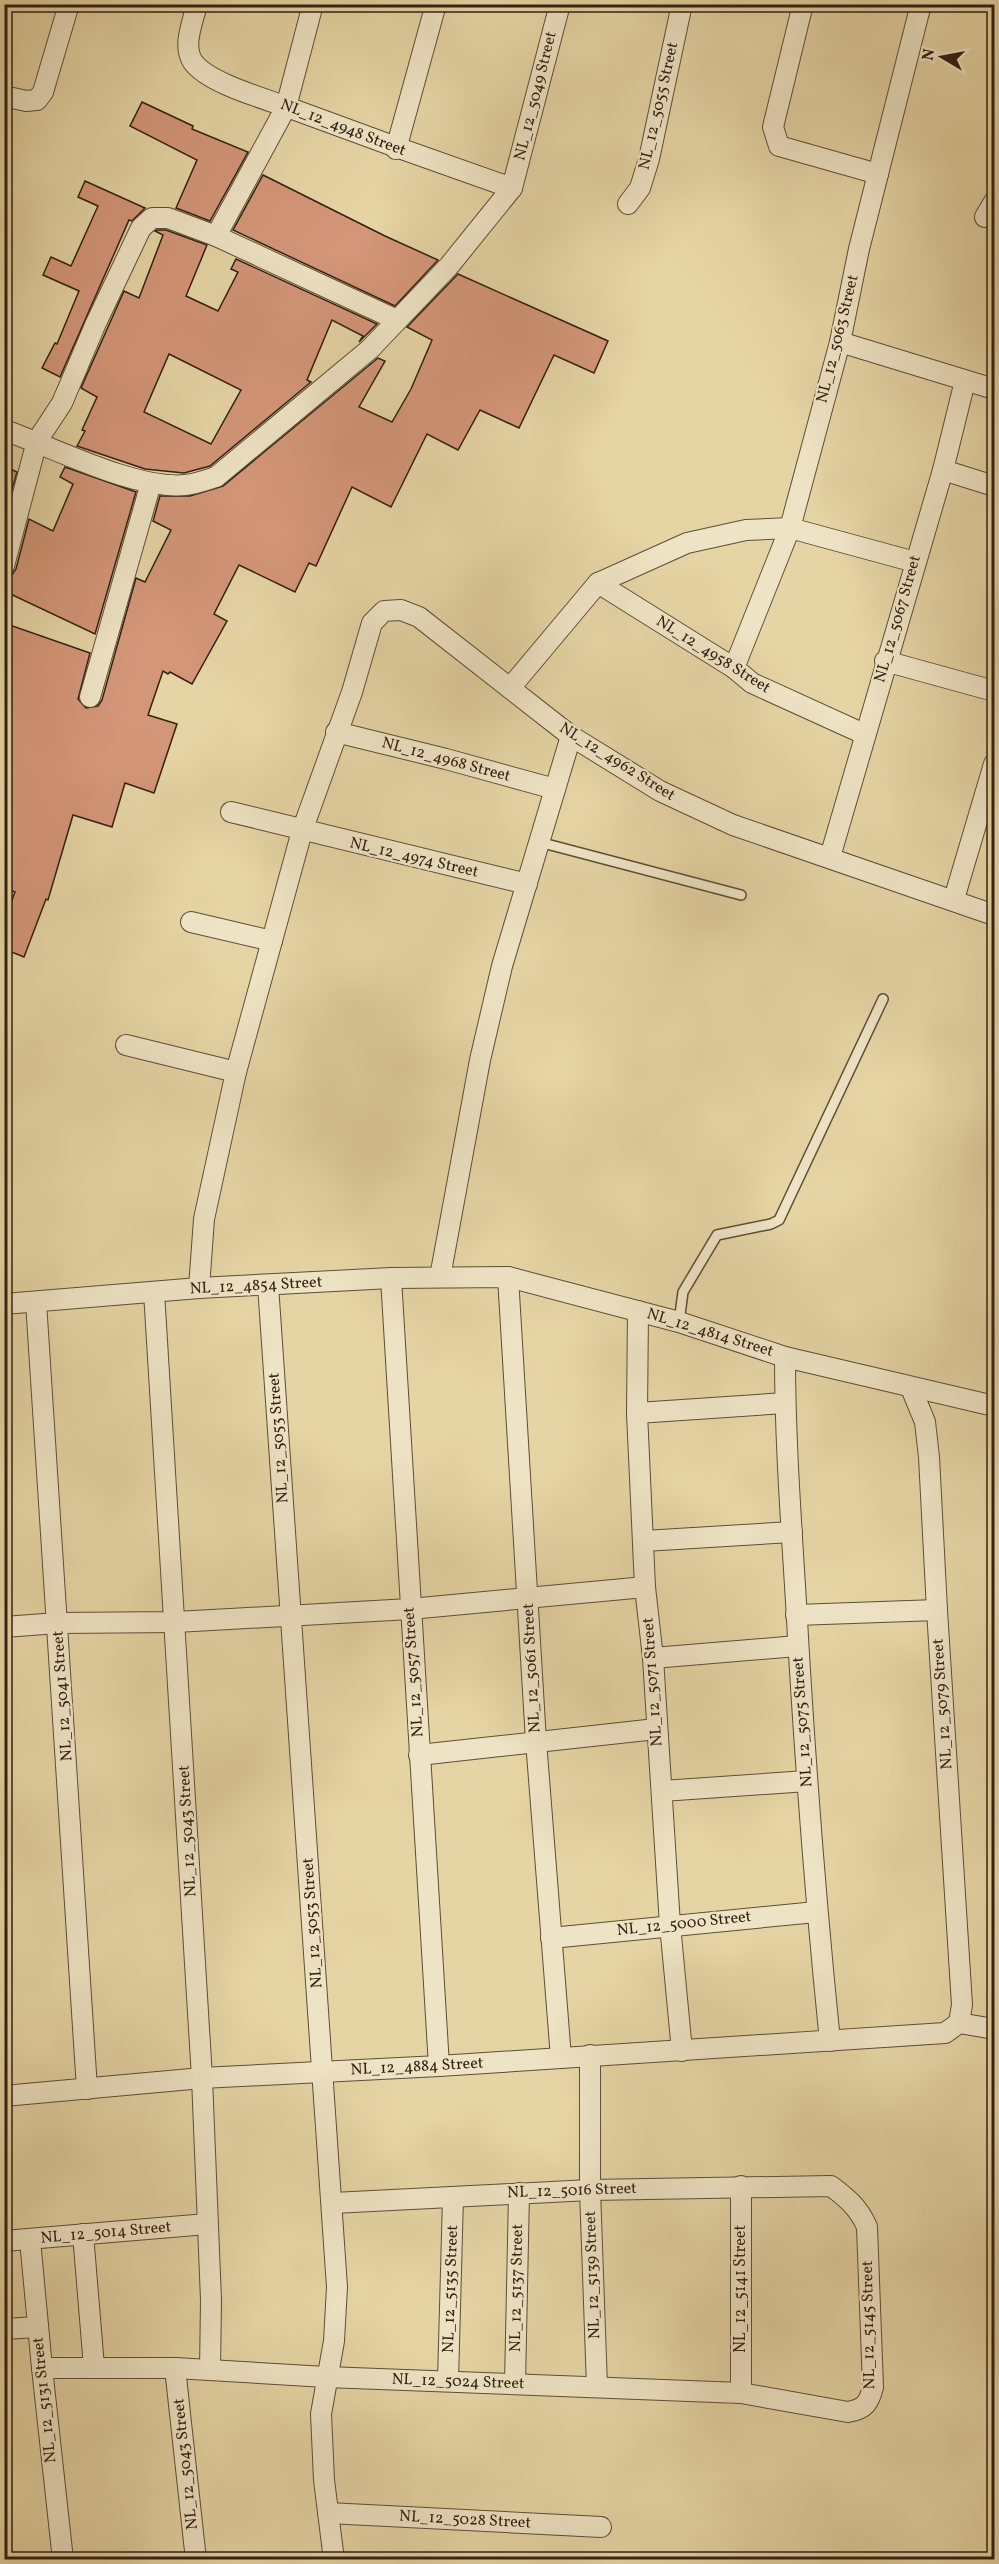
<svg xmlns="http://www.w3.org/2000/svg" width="999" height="2564" font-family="Vollkorn,serif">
<rect width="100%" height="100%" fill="#e5d4a4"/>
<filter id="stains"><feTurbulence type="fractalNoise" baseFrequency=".00333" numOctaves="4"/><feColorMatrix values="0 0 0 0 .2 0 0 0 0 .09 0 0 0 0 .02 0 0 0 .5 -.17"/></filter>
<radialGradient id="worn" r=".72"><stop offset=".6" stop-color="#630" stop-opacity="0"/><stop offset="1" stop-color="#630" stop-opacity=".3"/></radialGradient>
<g fill="#d39678" stroke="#322013" stroke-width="1.5" fill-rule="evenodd">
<path d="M142,102L193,126L192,129L248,152L210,221L176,208L197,160L130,126Z"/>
<path d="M263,175L385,236L438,260L395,306L233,230Z"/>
<path d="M85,181L145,208L132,221L129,220L60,377L42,368L55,343L57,344L79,291L43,275L51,257L71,266L98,206L78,197Z"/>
<path d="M157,230H166L207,245L186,296L218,311L238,272L231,269L236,259L377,324L359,342L363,336L332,320L307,380L311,382L210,466L184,473L145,469L77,446L85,431L82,430L97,397L81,388L124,291L139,298L163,235L155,231ZM169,354L241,390L211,444L144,412Z"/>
<path d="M458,274L608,341L594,373L554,355L519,428L480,410L458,450L427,434L391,507L352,487L316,566L309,563L295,592L239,565L214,614L227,621L192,684L170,672L168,674L163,671L148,715L177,724L154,793L125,783L112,827L73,815L48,900L46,899L24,957L4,949V921L15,892L4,888V685L12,661L4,658V623L90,653L78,699L86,708L98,706L102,700L136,578L145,582L171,530L153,521L160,496H190L223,486L378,358L385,361L359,407L392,422L411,389L432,340L407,327Z"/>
<path d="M4,466L17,472L4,517Z"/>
<path d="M65,467L136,492L95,634L4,591V578L12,575L16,569L29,519L53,531L73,484L60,477Z"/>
</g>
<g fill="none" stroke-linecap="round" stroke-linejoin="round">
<defs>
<g id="service">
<path d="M539,842L741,895"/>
<path d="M679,1322L683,1292L717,1235L771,1224L779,1220L883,999"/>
</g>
<g id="minor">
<path d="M197,4C193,22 182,46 193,62C208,83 263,98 287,107C362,135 437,162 512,188"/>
<path d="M313,4L286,107L216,236L397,320"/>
<path d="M803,4L773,127L779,146L878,174"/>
<path d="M4,96L26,101L37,100L43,92L69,4"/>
<path d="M396,149L436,4"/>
<path d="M628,204L640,188L649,159L682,4"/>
<path d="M985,217L994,202"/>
<path d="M840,342L994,389"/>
<path d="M4,430C53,447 135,490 185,485C195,484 206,480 216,477L370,349L449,266L512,188L560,4"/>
<path d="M943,470L994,486"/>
<path d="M4,566L37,441L62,403L96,323L141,228L152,218H168L216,236"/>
<path d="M598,583L734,668L752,683L864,734"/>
<path d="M885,661L994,691"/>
<path d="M734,668L790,528L840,342L859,249L921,4"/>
<path d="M510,688L598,583L687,543L746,530L790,528L915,562"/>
<path d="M90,697L151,483"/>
<path d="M336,732L446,759L555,789"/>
<path d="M231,812L527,884"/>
<path d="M830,857L943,470L965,381"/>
<path d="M954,899L994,764"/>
<path d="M191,922L272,941"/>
<path d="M126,1045L236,1072"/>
<path d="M440,1277L480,1060L502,966L571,736"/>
<path d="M508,1277L536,1741L561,2058"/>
<path d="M391,1278L439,2066"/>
<path d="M268,1285L337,2287L334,2341L321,2414L324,2480L334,2560"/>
<path d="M199,1288L204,1219L236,1072L302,831L352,692L372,623L384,611L401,610L419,617L571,736L660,791L733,825L994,915"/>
<path d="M154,1292L202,2078L211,2300L210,2370"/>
<path d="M36,1302L87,2089"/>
<path d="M4,1304L199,1288L391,1278L508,1277L679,1322L785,1357L994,1406"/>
<path d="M638,1311L637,1413L645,1587L653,1658L670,1925L682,2051"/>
<path d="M785,1357C785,1438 791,1520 796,1602C804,1748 815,1895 830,2041"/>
<path d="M911,1388L925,1422L929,1457L937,1610L962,2005L959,2023"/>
<path d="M637,1413L785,1403"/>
<path d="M644,1541L792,1532"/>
<path d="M796,1615L937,1610"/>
<path d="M4,1627L58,1623L176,1622L410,1609L645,1587"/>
<path d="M653,1658L797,1646"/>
<path d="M419,1755L656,1729"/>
<path d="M662,1791L807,1781"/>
<path d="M551,1938L816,1912"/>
<path d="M590,2055V2190L597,2387"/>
<path d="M4,2096L202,2078L439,2066L945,2033L959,2023L994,2029"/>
<path d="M83,2234L94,2367"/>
<path d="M30,2240L42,2368L63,2560"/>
<path d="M4,2241L207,2224"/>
<path d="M4,2329L38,2327"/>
<path d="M42,2368H175L326,2377L741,2393L848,2412C865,2409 869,2403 873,2387L867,2227C859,2208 847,2198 831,2186L590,2190L333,2203"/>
<path d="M175,2368L196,2560"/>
<path d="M448,2381L453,2197"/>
<path d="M515,2384L519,2193"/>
<path d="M741,2393V2186"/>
<path d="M328,2513L601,2527"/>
</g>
</defs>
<use href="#service" stroke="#5f4d37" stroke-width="12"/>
<use href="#minor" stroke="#5f4d37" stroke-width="22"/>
<use href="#service" stroke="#eee3c4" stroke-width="9"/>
<use href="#minor" stroke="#eee3c4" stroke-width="20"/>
</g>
<g text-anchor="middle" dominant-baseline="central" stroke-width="4.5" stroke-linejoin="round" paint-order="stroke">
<g font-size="16" fill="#322013" stroke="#eee3c4">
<text transform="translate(536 96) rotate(-76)">NL_12_5049 Street</text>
<text transform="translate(659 106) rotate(-77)">NL_12_5055 Street</text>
<text transform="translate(343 128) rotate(21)">NL_12_4948 Street</text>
<text transform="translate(838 339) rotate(-76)">NL_12_5063 Street</text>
<text transform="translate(898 619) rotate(-74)">NL_12_5067 Street</text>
<text transform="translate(713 655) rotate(32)">NL_12_4958 Street</text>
<text transform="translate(446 760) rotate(15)">NL_12_4968 Street</text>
<text transform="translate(617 762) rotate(32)">NL_12_4962 Street</text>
<text transform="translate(414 858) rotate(13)">NL_12_4974 Street</text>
<text transform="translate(256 1286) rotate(-3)">NL_12_4854 Street</text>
<text transform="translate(710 1333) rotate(17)">NL_12_4814 Street</text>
<text transform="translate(279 1438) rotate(-94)">NL_12_5053 Street</text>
<text transform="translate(532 1668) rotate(-93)">NL_12_5061 Street</text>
<text transform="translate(414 1672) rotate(-94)">NL_12_5057 Street</text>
<text transform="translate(653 1682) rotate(-94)">NL_12_5071 Street</text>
<text transform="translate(63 1696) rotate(-94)">NL_12_5041 Street</text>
<text transform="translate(943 1704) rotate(-94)">NL_12_5079 Street</text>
<text transform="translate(803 1722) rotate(-94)">NL_12_5075 Street</text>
<text transform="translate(188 1831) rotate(-93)">NL_12_5043 Street</text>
<text transform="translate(313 1923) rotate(-94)">NL_12_5053 Street</text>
<text transform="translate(684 1924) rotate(-6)">NL_12_5000 Street</text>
<text transform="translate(417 2067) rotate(-3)">NL_12_4884 Street</text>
<text transform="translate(572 2191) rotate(-2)">NL_12_5016 Street</text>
<text transform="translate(106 2233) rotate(-5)">NL_12_5014 Street</text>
<text transform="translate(593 2275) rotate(-92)">NL_12_5139 Street</text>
<text transform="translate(517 2288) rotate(-89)">NL_12_5137 Street</text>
<text transform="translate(451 2289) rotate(-88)">NL_12_5135 Street</text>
<text transform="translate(741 2289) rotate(-90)">NL_12_5141 Street</text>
<text transform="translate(869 2325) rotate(-91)">NL_12_5145 Street</text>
<text transform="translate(458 2382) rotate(2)">NL_12_5024 Street</text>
<text transform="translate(45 2400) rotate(-96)">NL_12_5131 Street</text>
<text transform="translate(186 2464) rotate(-96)">NL_12_5043 Street</text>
<text transform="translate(465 2520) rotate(3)">NL_12_5028 Street</text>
</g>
</g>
<rect width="999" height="2564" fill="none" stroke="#e5d4a4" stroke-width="24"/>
<rect x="6" y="6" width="987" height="2552" fill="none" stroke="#322013" stroke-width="3"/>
<rect x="12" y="12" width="975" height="2540" fill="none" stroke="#322013" stroke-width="1.5"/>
<g transform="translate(942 57) rotate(280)" stroke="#eee3c4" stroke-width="4.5" paint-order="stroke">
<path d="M0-4.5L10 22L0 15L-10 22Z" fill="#322013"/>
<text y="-9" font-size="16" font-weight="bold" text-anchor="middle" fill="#322013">N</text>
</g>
<rect width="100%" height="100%" filter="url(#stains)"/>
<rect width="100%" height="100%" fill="url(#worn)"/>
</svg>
